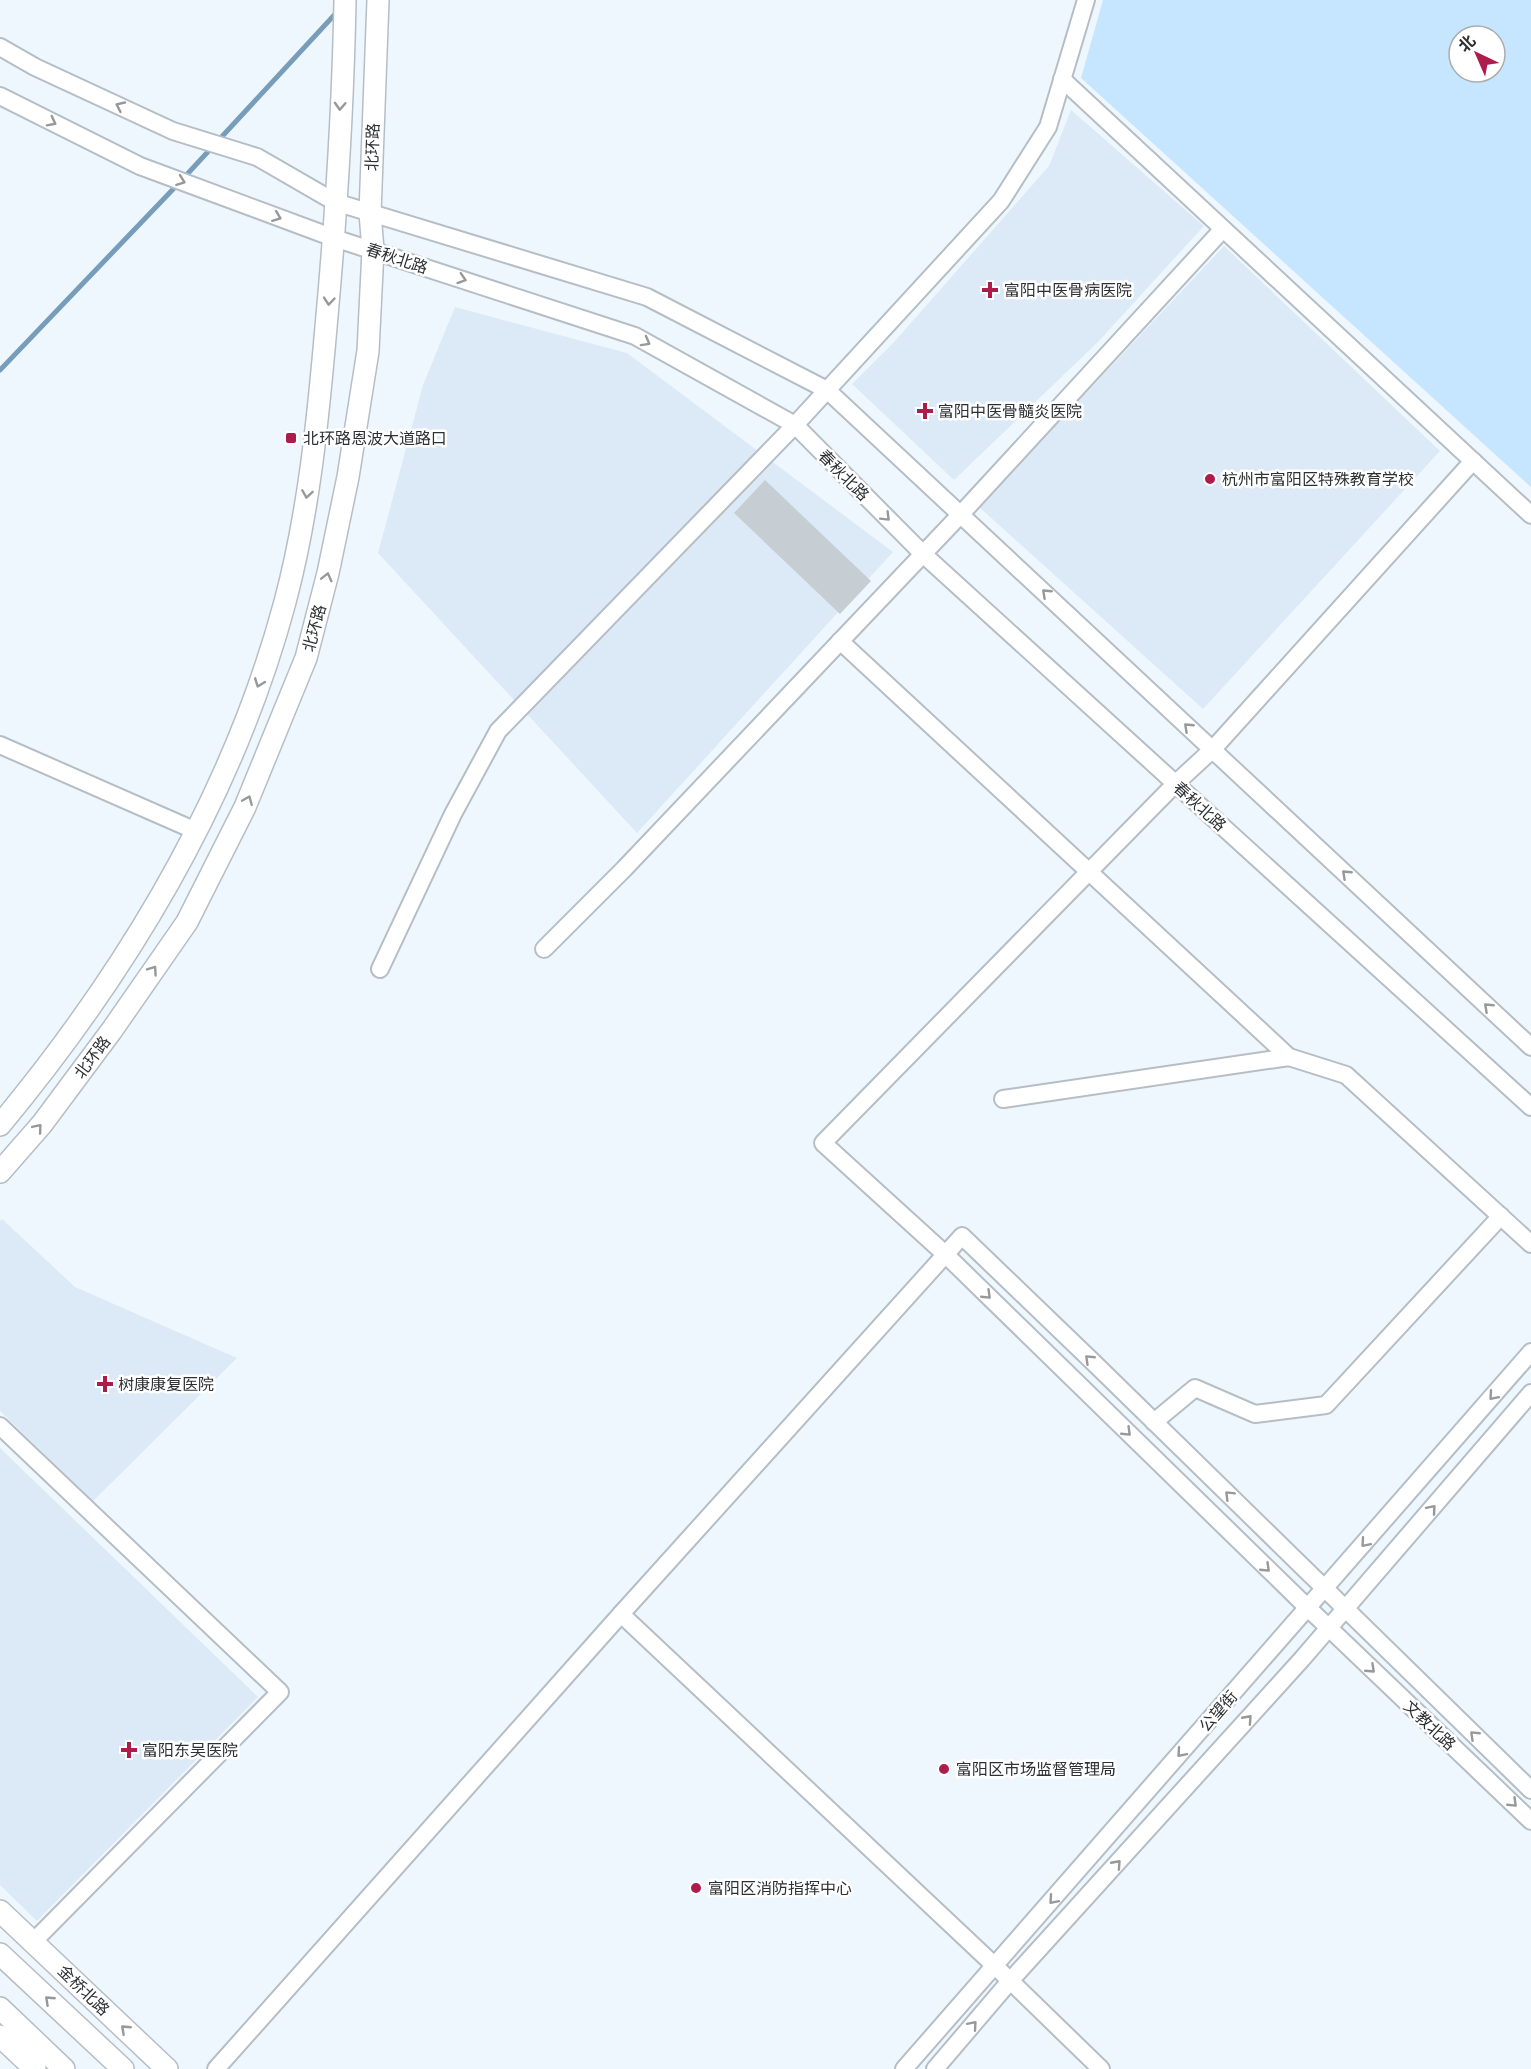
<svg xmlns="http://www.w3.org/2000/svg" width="1531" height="2069" font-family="Manrope,'Noto Sans SC',sans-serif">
<rect width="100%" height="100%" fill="#eff7fe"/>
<g fill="#dbeaf6">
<path d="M1071,110L1204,226L1097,343L954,480L852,384L895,341L1049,166Z"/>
<path d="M1224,246L1440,451L1203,709L979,507Z"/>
<path d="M455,307L627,353L893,552L637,833L378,553L423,385Z"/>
<path d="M2,1219L75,1287L237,1358L93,1501L0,1411V1221Z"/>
<path d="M0,1448L258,1697L37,1921L0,1885Z"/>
</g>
<path fill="#c6e5fe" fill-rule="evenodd" d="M1103,0H1531V487L1081,78ZM1459,36H1495V72H1459Z"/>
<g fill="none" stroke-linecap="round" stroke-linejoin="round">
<path stroke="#789dbb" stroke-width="5" d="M0,370L179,183L338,11"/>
</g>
<path fill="#c6ced4" d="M765,480L871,581L840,614L734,513Z"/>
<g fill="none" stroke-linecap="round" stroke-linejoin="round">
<defs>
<g id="minor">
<path d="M0,47L35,67L173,131L257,157L335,202L647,297L827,390L1531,1047"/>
<path d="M1062,79L1531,515"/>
<path d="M0,96L140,166L334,238L635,336L795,425L923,554L1531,1107"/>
<path d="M1473,461L1213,749L1175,784L823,1143L945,1254L1308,1608L1531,1821"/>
<path d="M840,641L1289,1057L1346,1075L1531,1244"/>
<path d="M0,745L196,831"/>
<path d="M544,949L624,869L961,514L1223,229"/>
<path d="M380,969L453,814L498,731L795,425L1001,201L1048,127L1086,0"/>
<path d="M1003,1099L1289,1057"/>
<path d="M1154,1422L1195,1388L1255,1414L1326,1405L1501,1216"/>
<path d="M0,1426L280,1692L33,1942"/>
<path d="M621,1614L995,1966L1101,2069"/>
<path d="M216,2069L621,1614L962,1236L1092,1361L1531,1790"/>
<path d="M904,2069L1531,1352"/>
<path d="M935,2069L1010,1981L1302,1659L1531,1393"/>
</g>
<g id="major">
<path d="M0,1125C127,972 233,796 285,602C309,512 318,419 326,327C336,218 343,109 345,0"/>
<path d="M0,1172L42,1124L112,1030L187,922L245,807L306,658L328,573L348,477L368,351L373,250L370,213L378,0"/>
<path d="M0,1911L167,2069"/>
<path d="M0,1954L123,2069"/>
<path d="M0,2008L64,2069"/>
<path d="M0,2036L35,2069"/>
</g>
</defs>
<use href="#minor" stroke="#b6bec5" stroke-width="20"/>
<use href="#major" stroke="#b6bec5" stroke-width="24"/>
<use href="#minor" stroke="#fff" stroke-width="16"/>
<use href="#major" stroke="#fff" stroke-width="21"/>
</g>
<defs><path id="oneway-chevron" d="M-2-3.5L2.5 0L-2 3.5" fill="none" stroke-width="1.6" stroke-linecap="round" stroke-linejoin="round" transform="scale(1.5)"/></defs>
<g stroke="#969899">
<use href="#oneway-chevron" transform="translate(120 106) rotate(-155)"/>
<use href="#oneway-chevron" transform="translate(340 106) rotate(93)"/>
<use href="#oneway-chevron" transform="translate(52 122) rotate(27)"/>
<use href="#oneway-chevron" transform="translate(181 181) rotate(20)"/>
<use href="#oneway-chevron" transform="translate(277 217) rotate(21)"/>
<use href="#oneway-chevron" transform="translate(462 279) rotate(18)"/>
<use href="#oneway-chevron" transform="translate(329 301) rotate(95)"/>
<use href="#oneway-chevron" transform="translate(646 342) rotate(29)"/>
<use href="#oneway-chevron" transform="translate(307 494) rotate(99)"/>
<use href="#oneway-chevron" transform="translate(886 517) rotate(45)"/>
<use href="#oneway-chevron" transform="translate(327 577) rotate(-76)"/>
<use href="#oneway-chevron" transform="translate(1046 593) rotate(-137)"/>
<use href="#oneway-chevron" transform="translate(259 683) rotate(111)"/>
<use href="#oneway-chevron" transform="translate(1188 727) rotate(-137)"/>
<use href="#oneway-chevron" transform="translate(248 800) rotate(-67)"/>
<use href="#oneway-chevron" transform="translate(1346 874) rotate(-137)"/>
<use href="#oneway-chevron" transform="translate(153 970) rotate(-55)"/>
<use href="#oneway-chevron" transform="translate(1488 1007) rotate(-137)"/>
<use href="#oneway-chevron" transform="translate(38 1128) rotate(-50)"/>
<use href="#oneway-chevron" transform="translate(987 1295) rotate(44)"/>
<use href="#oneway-chevron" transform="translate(1089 1359) rotate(-136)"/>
<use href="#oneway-chevron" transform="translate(1493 1396) rotate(131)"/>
<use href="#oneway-chevron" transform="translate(1127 1432) rotate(44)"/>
<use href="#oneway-chevron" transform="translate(1229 1495) rotate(-135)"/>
<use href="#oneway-chevron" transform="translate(1432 1509) rotate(-49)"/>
<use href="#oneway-chevron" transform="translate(1365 1543) rotate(131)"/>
<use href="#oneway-chevron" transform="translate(1266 1568) rotate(44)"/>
<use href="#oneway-chevron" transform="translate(1371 1669) rotate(43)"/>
<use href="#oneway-chevron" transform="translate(1248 1719) rotate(-48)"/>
<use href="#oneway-chevron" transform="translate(1474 1735) rotate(-136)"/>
<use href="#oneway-chevron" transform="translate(1181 1753) rotate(131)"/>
<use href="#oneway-chevron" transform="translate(1513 1803) rotate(44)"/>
<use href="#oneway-chevron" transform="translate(1117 1864) rotate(-48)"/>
<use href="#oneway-chevron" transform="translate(1053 1900) rotate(131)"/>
<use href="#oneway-chevron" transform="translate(49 2000) rotate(-137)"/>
<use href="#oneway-chevron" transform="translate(973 2025) rotate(-49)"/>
<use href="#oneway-chevron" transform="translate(125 2029) rotate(-137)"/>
</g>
<g fill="#ae1c4c" stroke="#fff" stroke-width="2">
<path d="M987 281h6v6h6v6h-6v6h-6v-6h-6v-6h6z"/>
<path d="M922 402h6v6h6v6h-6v6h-6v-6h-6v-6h6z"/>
<rect x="285" y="432" width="12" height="12" rx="3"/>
<circle cx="1210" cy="479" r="6"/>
<path d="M102 1375h6v6h6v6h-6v6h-6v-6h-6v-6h6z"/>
<path d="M126 1741h6v6h6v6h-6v6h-6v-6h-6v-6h6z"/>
<circle cx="944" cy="1769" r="6"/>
<circle cx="696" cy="1888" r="6"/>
</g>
<g text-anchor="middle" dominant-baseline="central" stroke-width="5" stroke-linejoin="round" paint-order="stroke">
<g font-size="16" fill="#2e3133" stroke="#fff">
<text transform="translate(372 147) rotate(-88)">北环路</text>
<text transform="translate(397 258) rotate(18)">春秋北路</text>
<text transform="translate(844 475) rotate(45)">春秋北路</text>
<text transform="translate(314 628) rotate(-75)">北环路</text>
<text transform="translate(1200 806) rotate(42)">春秋北路</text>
<text transform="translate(92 1057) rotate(-53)">北环路</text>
<text transform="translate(1218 1711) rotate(-49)">公望街</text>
<text transform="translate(1430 1725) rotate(43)">文教北路</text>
<text transform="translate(84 1990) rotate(44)">金桥北路</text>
</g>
<g font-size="16" fill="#2e3133" stroke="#fff" text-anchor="start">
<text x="1004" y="290">富阳中医骨病医院</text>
<text x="938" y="411">富阳中医骨髓炎医院</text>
<text x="303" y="438">北环路恩波大道路口</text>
<text x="1222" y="479">杭州市富阳区特殊教育学校</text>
<text x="118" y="1384">树康康复医院</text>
<text x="142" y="1750">富阳东吴医院</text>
<text x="956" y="1769">富阳区市场监督管理局</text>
<text x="708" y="1888">富阳区消防指挥中心</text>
</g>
</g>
<g transform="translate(1477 54) rotate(316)"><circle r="28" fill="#ffffff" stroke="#abadad" stroke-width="1.5"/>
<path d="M0-4.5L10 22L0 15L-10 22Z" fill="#ae1c4c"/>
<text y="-9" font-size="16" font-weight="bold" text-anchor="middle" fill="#2e3133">北</text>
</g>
</svg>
